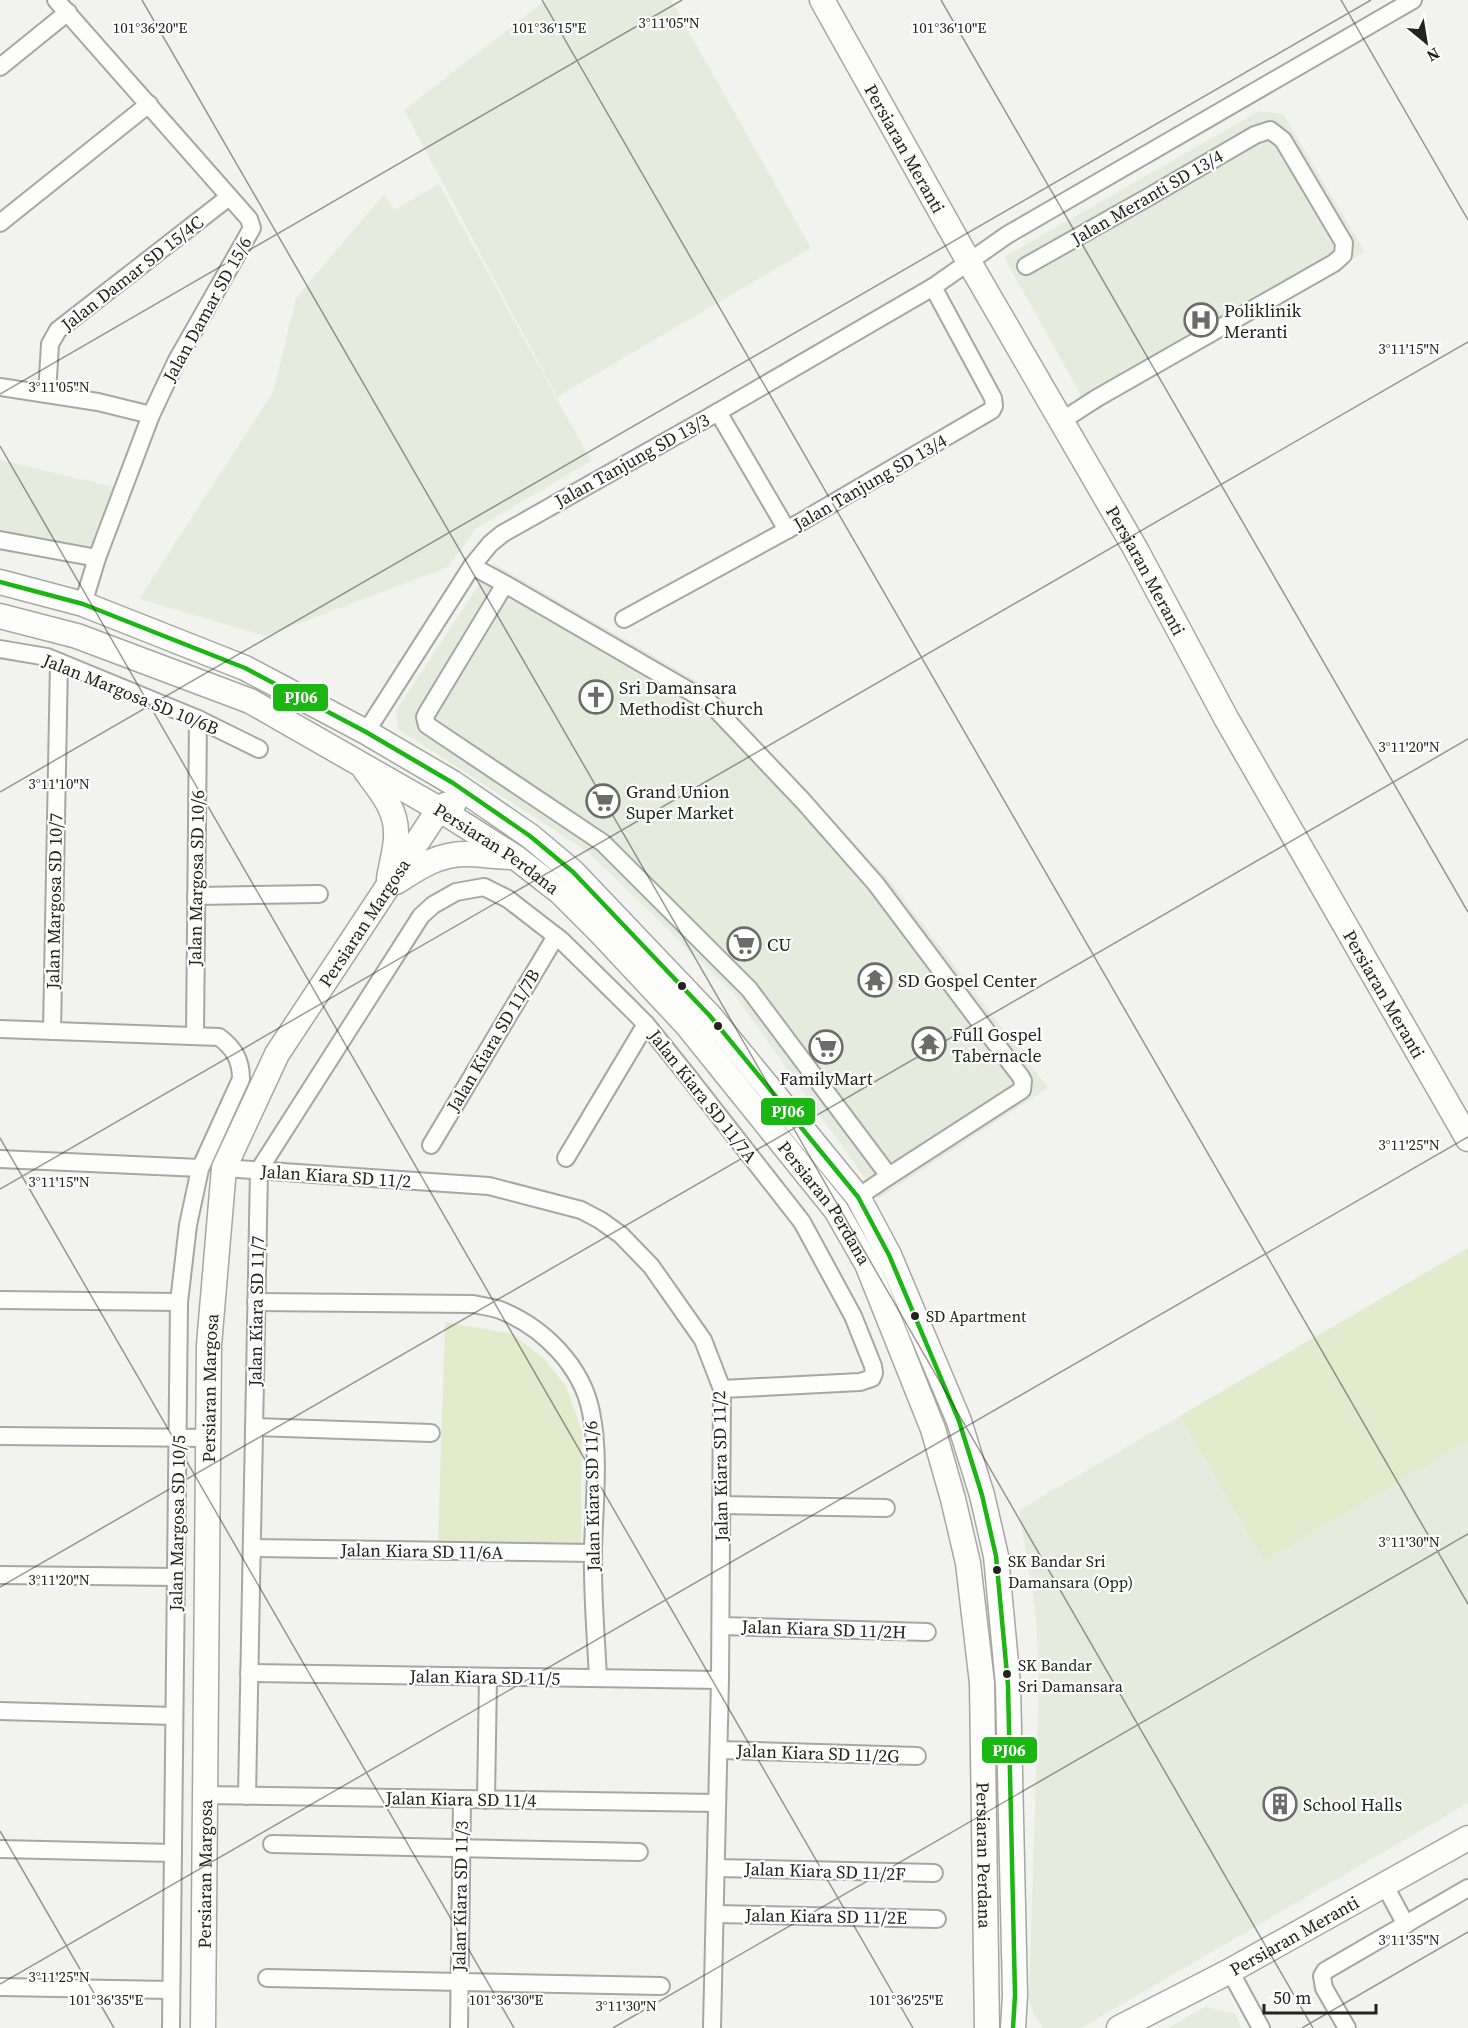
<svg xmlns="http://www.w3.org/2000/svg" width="1468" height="2028" font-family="'Source Serif 4',serif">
<rect width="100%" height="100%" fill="#f2f3ee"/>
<g fill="#e7ebde">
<path d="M546,0H671L811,248L557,397L404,110Z"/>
<path d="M1259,111L1283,114L1365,252L1091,413L1004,257Z"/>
<path d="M439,184L591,461L477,528L448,567L265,636L139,599L273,392L296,298L384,194L394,210Z"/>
<path d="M0,460L132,491L103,567L0,551Z"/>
<path d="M493,563L711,689L889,880L1048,1088L879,1198L734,994L588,852L398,729L396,711Z"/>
<path d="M1468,1248V1803L1081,2028H1043L1034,2014L1029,1999L1039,1676L1035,1607L1019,1510Z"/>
<path d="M1205,2007L1235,2013L1241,2028H1168Z"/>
</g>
<g fill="#e3ebcc">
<path d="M1468,1248V1441L1264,1561L1180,1416Z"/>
<path d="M445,1322L513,1334L544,1359L566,1386L582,1432L581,1543L438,1541Z"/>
</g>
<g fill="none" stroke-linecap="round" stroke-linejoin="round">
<defs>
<g id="street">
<path d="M56,0L249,219L252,228L177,360L151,415L97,558L83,604"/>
<path d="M0,67L68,12"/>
<path d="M0,223L149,104"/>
<path d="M1026,266L1145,199L1255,135L1270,130L1283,140L1344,243L1343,255L1334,263L1097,398L1063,420"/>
<path d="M0,387L98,402L151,415"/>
<path d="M47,394L50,344L58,330L229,197"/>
<path d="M718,412L787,530"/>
<path d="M0,540L97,558"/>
<path d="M472,566L505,584L710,703L803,801L876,884L1021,1077L1023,1081L1022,1090L889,1176L749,989L603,843L427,725L425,717L427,713L505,584"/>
<path d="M624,619L787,530L992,410L994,406L993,398L933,287"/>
<path d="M0,649L47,657L198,719L259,749"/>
<path d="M366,732L472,566L490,544L502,534L718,412L933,287L1007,235L1413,0"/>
<path d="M196,896L319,894"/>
<path d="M0,1029L219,1037C234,1048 241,1060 241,1079L200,1169L188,1225L179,1302L171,2028"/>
<path d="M52,1031L59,662"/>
<path d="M195,1036L198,719"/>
<path d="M431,1145L556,936"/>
<path d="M566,1158L646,1024"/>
<path d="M0,1159L200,1168"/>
<path d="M224,1168L489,1186L581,1210L600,1220L621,1235L651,1266L703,1340L722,1389L720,1680L712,2028"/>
<path d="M858,1197L889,1176"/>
<path d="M0,1300L179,1302"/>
<path d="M256,1302L473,1304C482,1306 492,1307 500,1310C543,1327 582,1366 591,1412C600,1455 594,1507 593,1550C592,1592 596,1636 598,1678"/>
<path d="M254,1427L431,1433"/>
<path d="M0,1436L209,1438"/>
<path d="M721,1505L886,1508"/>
<path d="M252,1548L593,1553"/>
<path d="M0,1575L176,1577"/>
<path d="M721,1626L927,1632"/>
<path d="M249,1673L720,1680"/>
<path d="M0,1711L174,1716"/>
<path d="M719,1750L917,1756"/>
<path d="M205,1795L717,1803"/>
<path d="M247,1796L259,1170L421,916L433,905L456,892L484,887L508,899L561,940L626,1004L646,1024L687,1075L802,1222L853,1316L873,1366L874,1373L872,1378L860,1382L722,1389"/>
<path d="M486,1800L488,1677"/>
<path d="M272,1844L639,1852"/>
<path d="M0,1849L173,1853"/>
<path d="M716,1868L934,1873"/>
<path d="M1384,1884L1406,1925"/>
<path d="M715,1914L937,1919"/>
<path d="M1230,1971L1261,2028"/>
<path d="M267,1978L661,1986"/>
<path d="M0,1987L171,1990"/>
<path d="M459,2028L462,1800"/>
<path d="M1347,2028L1324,1988L1322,1976L1325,1971L1468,1888"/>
</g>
<g id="secondary">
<path id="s1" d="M822,0L969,262L1135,548L1226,718L1468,1139"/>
<path d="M0,582L83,604L245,668L366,732L453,783L530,836L573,872L710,1016L858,1197L889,1255L959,1421L982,1495L996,1556L1008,1685L1015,1995L1013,2028"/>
<path id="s2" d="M0,616L77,636L250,701L439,809L515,857L560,892L601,933L687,1025L836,1210L867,1264L933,1429L953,1499L968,1563L982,1683L987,2028"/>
<path d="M365,770C379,789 396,808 396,832C397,847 391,864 389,879"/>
<path d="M396,882C418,868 438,854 465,854C481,854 497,857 513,857"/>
<path id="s3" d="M203,2028L209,1345L224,1168L277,1054L439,809L445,805L454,803"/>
<path id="s4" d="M1119,2028L1230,1971L1468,1838"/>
</g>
</defs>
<use href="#street" stroke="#a6a7a3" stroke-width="20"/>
<use href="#secondary" stroke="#a6a7a3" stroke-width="27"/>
<use href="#street" stroke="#fdfdfc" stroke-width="16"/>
<use href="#secondary" stroke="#fdfdfc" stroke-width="24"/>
<defs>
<path id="bus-1" d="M0,582L83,604L245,668L366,732L453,783L530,836L573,872L710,1016L858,1197L889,1255L959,1421L982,1495L996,1556L1008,1685L1015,1995L1013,2028"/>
</defs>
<use href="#bus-1" stroke="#fff" stroke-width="9"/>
<use href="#bus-1" stroke="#1cb613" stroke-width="4.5"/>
</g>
<path fill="none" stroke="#232420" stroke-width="1.5" stroke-opacity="0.45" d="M142,0L1313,2028M542,0L1468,1604M941,0L1468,912M1341,0L1468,220M0,394L682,0M0,446L913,2028M0,792L1371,0M0,1138L514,2028M0,1189L1468,342M0,1587L1468,739M0,1831L114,2028M0,1984L1468,1137M613,2028L1468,1534M1302,2028L1468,1932"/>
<defs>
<symbol id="hospital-ring" viewBox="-11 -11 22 22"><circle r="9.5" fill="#fff" stroke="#6b6c68" stroke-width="1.5"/><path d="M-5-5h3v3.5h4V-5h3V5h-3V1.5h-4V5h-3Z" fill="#6b6c68"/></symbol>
<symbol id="church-ring" viewBox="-11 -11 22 22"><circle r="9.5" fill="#fff" stroke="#6b6c68" stroke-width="1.5"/><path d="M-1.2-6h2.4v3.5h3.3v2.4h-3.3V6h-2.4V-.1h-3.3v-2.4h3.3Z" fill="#6b6c68"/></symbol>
<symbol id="supermarket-ring" viewBox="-11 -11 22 22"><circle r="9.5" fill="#fff" stroke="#6b6c68" stroke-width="1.5"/><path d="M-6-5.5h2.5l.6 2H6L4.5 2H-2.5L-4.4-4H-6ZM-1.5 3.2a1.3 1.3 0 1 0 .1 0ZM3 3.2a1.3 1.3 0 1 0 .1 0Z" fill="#6b6c68"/></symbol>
<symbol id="temple-ring" viewBox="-11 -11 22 22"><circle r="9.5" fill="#fff" stroke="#6b6c68" stroke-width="1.5"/><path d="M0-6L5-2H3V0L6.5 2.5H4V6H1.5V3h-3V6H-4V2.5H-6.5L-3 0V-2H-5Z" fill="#6b6c68"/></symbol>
<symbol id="building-ring" viewBox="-11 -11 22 22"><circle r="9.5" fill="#fff" stroke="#6b6c68" stroke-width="1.5"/><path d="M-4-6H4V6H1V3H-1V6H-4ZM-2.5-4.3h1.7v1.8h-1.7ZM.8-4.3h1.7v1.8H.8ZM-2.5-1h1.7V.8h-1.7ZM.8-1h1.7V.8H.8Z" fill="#6b6c68"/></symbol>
</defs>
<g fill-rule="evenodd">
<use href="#hospital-ring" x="1182" y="301" width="38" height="38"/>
<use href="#church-ring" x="577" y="678" width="38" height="38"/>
<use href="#supermarket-ring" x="584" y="782" width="38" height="38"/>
<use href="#supermarket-ring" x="725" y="925" width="38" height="38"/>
<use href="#temple-ring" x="856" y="961" width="38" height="38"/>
<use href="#temple-ring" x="910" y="1025" width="38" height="38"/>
<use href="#supermarket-ring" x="807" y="1028" width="38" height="38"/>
<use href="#building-ring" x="1261" y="1785" width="38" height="38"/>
</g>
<g fill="#232420" stroke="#fff" stroke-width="2">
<circle cx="682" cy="986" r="5"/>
<circle cx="718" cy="1026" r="5"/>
<circle cx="915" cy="1316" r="5"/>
<circle cx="997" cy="1570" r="5"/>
<circle cx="1007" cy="1674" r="5"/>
</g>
<g text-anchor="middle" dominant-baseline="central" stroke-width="4.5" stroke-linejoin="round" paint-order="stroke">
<g font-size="16" fill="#232420" stroke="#fff" text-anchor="start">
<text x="926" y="1316">SD Apartment</text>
<text x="1008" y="1561">SK Bandar Sri<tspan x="1008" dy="21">Damansara (Opp)</tspan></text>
<text x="1018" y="1665">SK Bandar<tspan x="1018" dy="21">Sri Damansara</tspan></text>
</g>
<g font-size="18" fill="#232420" stroke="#fff">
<text stroke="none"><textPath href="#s1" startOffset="170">Persiaran Meranti</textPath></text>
<text transform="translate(1147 197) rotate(-30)">Jalan Meranti SD 13/4</text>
<text transform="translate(132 273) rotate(-38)">Jalan Damar SD 15/4C</text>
<text transform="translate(207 309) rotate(-61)">Jalan Damar SD 15/6</text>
<text transform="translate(632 460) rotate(-29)">Jalan Tanjung SD 13/3</text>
<text transform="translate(870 482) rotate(-30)">Jalan Tanjung SD 13/4</text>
<text stroke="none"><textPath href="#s1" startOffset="656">Persiaran Meranti</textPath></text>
<text transform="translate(131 694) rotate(22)">Jalan Margosa SD 10/6B</text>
<text stroke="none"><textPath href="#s2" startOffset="552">Persiaran Perdana</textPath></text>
<text transform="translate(196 878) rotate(-89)">Jalan Margosa SD 10/6</text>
<text transform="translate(54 901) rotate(-89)">Jalan Margosa SD 10/7</text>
<text stroke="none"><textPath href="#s3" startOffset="1144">Persiaran Margosa</textPath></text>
<text stroke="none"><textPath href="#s1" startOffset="1142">Persiaran Meranti</textPath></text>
<text transform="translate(493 1040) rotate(-59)">Jalan Kiara SD 11/7B</text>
<text transform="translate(703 1096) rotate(52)">Jalan Kiara SD 11/7A</text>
<text transform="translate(336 1176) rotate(4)">Jalan Kiara SD 11/2</text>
<text stroke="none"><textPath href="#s2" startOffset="1038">Persiaran Perdana</textPath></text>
<text transform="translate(256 1311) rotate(-89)">Jalan Kiara SD 11/7</text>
<text stroke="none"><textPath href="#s3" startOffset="640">Persiaran Margosa</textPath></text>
<text transform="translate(720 1466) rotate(-91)">Jalan Kiara SD 11/2</text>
<text transform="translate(592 1496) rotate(-91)">Jalan Kiara SD 11/6</text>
<text transform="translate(177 1523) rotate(-89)">Jalan Margosa SD 10/5</text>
<text transform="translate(422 1551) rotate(1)">Jalan Kiara SD 11/6A</text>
<text transform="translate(824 1629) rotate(2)">Jalan Kiara SD 11/2H</text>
<text transform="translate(485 1677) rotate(1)">Jalan Kiara SD 11/5</text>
<text transform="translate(818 1753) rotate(2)">Jalan Kiara SD 11/2G</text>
<text transform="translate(461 1799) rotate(1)">Jalan Kiara SD 11/4</text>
<text stroke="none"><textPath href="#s2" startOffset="1722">Persiaran Perdana</textPath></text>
<text transform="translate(825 1871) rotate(2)">Jalan Kiara SD 11/2F</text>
<text stroke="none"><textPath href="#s3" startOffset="154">Persiaran Margosa</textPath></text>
<text transform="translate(460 1896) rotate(-89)">Jalan Kiara SD 11/3</text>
<text transform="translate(826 1916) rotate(1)">Jalan Kiara SD 11/2E</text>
<text stroke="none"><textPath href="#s4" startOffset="198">Persiaran Meranti</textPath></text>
</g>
<g font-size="18" fill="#232420" stroke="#fff" text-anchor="start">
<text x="1224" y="310">Poliklinik<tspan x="1224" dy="21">Meranti</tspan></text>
<text x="619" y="687">Sri Damansara<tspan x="619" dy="21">Methodist Church</tspan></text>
<text x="626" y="791">Grand Union<tspan x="626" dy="21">Super Market</tspan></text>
<text x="767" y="944">CU</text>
<text x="898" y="980">SD Gospel Center</text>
<text x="952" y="1034">Full Gospel<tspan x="952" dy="21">Tabernacle</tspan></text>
<text x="826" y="1078" text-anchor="middle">FamilyMart</text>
<text x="1303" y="1804">School Halls</text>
</g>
</g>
<g font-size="15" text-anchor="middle" fill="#232420" stroke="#fff" stroke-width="4.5" stroke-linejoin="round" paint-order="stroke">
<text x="669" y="28">3°11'05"N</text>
<text x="150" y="33">101°36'20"E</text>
<text x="549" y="33">101°36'15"E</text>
<text x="949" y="33">101°36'10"E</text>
<text x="1409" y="354">3°11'15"N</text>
<text x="59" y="392">3°11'05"N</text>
<text x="1409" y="752">3°11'20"N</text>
<text x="59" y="789">3°11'10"N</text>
<text x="1409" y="1150">3°11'25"N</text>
<text x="59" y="1187">3°11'15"N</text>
<text x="1409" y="1547">3°11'30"N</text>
<text x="59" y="1585">3°11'20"N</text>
<text x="1409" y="1945">3°11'35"N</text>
<text x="59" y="1982">3°11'25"N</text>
<text x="106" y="2005">101°36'35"E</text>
<text x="506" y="2005">101°36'30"E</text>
<text x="906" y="2005">101°36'25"E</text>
<text x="626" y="2011">3°11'30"N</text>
</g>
<g stroke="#fff" stroke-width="2">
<rect x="272" y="683" width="57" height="29" rx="6" fill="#1cb613"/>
<rect x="760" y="1097" width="56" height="29" rx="6" fill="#1cb613"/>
<rect x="981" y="1736" width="57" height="28" rx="6" fill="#1cb613"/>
</g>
<g font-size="16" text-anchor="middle" font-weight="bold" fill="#fff">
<text x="301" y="703">PJ06</text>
<text x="788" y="1117">PJ06</text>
<text x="1009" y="1756">PJ06</text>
</g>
<g transform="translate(1426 42) rotate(150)" stroke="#ffffff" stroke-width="4.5" paint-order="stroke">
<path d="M0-4.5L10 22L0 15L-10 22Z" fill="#232420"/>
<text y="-9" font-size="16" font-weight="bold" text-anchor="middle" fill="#232420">N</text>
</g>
<path d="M1264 2004v9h112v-9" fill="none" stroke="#232420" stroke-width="3"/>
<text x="1273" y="2004" font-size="18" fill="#232420" stroke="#ffffff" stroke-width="4.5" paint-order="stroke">50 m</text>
</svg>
